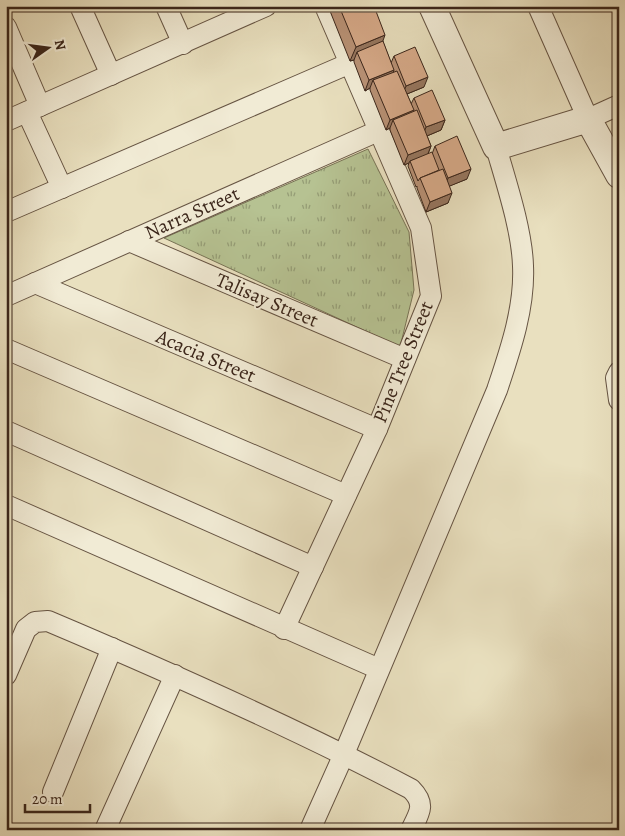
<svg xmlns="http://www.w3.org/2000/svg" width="625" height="836" font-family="Alegreya,serif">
<defs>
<pattern id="grass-tufts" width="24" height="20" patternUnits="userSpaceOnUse" patternTransform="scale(1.25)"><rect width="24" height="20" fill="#b6c292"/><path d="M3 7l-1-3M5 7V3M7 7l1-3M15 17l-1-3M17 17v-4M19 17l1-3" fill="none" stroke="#959d76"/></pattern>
</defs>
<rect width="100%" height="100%" fill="#e9e0bf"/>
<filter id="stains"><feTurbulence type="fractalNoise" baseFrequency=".004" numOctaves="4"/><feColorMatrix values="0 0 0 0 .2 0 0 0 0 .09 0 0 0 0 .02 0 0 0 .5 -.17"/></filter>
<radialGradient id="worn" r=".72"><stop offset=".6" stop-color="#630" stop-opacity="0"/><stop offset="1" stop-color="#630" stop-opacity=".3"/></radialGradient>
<path fill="url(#grass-tufts)" stroke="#787456" d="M368,149L409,232L414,290L400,347L164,238Z"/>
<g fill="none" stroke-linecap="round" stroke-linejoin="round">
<defs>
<g id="minor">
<path d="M80,6L111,75"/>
<path d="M166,6L183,44"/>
<path d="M538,6L588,119L619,105"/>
<path d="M6,27L40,106"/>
<path d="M27,112L62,188"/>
<path d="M6,121L266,6"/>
<path d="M6,212L348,64"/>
<path d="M129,241L405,359"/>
<path d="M35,283L377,429"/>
<path d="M6,296L378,131"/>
<path d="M6,349L346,495"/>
<path d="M619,372L616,378L619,400"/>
<path d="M6,431L313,567"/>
<path d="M6,505L379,669"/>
<path d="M284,629L377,429L431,296L421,228L325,6"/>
<path d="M6,675L26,629L35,622L48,621C171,673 293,727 411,789C426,804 420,812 411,830"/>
<path d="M53,792L112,648"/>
<path d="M105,830L175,675"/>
<path d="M310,830L344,754L497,390C510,351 525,308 523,266C522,230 506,182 496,147"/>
</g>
<path id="tertiary" d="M432,6L496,147L588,119L619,175"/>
</defs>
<use href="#minor" stroke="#665443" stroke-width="22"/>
<use href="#tertiary" stroke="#665443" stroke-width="28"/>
<use href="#minor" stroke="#f1ebd5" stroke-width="20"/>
<use href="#tertiary" stroke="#f1ebd5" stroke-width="26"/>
</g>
<path fill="#b89175" stroke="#3a251a" d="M328,6H374L383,42L391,63L394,56L424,87L407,94L411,104L414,98L445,120L441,130L427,136L431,146L428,154H432L435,146L467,179L449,186L448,203L426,212L417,188V186L416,187L408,166L409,163L404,165L390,130V128L386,130L370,90V88L365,91L354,62V60L350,61Z"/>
<g fill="#96765f" stroke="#3a251a">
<path d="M385,35L380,49L357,52L354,60L350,61L356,47Z"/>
<path d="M394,70L391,80H373L370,88L365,91L369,80Z"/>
<path d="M428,77L424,87L402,96L406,86Z"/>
<path d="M414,110L410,120H393L390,128L386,130L390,120Z"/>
<path d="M445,120L441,130L422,138L426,127Z"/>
<path d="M431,146L427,156L410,161L409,163L404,165L408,155Z"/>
<path d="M471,169L467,179L445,188L448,178Z"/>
<path d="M452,193L448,203L426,212L430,202Z"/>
</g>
<g fill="#d6a988" stroke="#3a251a">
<path d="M339,6H374L385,35L356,47Z"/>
<path d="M383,41L394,70L369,80L357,52Z"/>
<path d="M415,47L428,77L406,86L394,56Z"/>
<path d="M397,71L414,110L390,120L373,80Z"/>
<path d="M432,90L445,120L426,127L414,98Z"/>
<path d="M417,110L431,146L408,155L393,120Z"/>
<path d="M457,136L471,169L448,178L435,146Z"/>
<path d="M432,152L439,170L420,178L418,181L410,161Z"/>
<path d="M443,169L452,193L430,202L420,178Z"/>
</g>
<g text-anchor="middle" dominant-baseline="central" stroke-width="4" stroke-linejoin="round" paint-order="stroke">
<g font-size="20" fill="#3a251a" stroke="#f1ebd5">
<text transform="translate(192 213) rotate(-24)">Narra Street</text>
<text transform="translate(267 300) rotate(23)">Talisay Street</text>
<text transform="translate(206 356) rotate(23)">Acacia Street</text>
<text transform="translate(403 362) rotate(-68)">Pine Tree Street</text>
</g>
</g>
<rect width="625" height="836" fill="none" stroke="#e9e0bf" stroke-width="25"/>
<rect x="8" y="8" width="610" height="821" fill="none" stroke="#3a251a" stroke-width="2.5"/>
<rect x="12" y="12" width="600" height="811" fill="none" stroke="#3a251a"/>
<g transform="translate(48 48) rotate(76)" stroke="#f1ebd5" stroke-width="4" paint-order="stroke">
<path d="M0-4L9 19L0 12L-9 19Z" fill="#3a251a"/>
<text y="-8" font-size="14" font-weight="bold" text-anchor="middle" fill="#3a251a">N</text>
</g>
<path d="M25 804v8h65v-8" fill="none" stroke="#3a251a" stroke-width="2.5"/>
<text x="32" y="804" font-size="15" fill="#3a251a" stroke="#f1ebd5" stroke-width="4" paint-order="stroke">20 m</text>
<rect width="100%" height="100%" filter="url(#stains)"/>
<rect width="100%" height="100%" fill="url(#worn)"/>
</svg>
